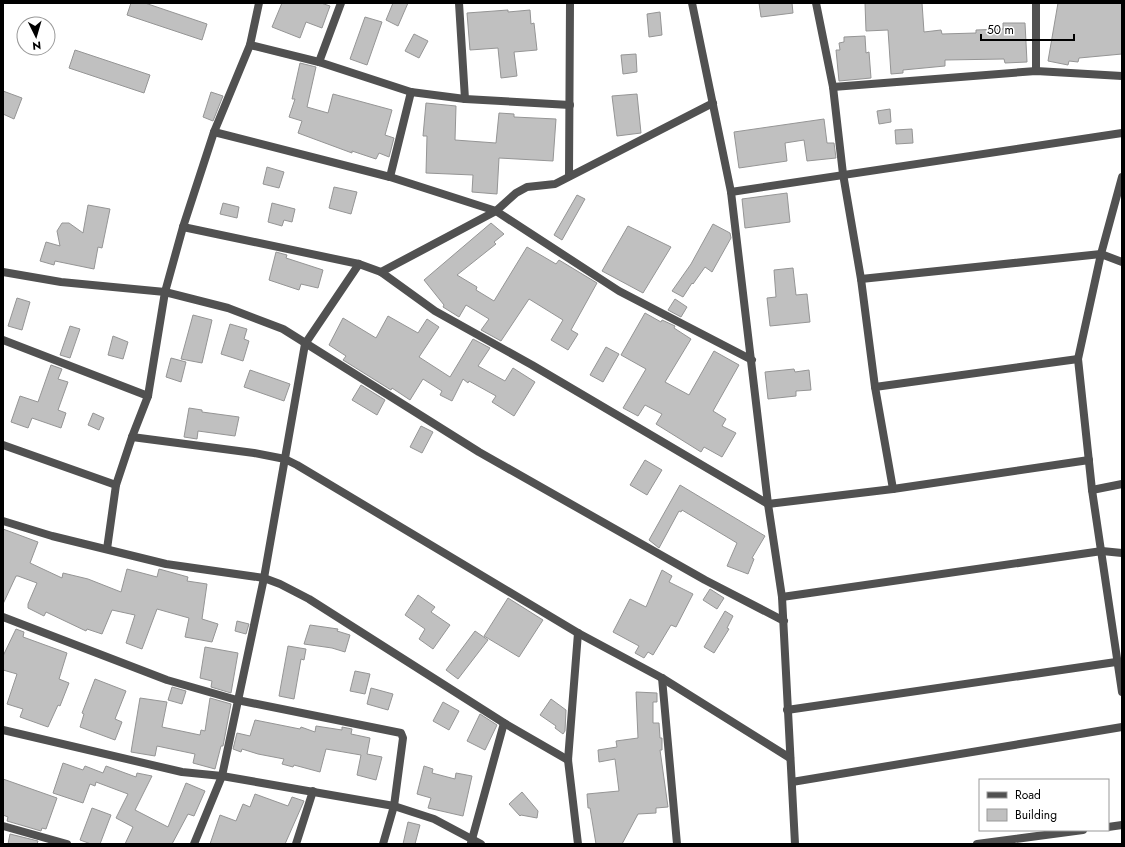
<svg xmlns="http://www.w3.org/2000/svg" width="1125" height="847" font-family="Jost,sans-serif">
<rect width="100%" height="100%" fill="#fff"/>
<g fill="#c0c0c0" stroke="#959595">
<path d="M131,3H145L207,24L202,40L127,15Z"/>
<path d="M282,3H321L330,6L322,28L306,22L300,38L272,27Z"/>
<path d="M393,3H408L398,26L386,20Z"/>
<path d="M759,3H792L793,13L761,17Z"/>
<path d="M865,3H922L924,32L941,30L942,34L976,33V30L1003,29V23H1025L1027,62L1005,63L1004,59L945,60V66L903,70V73L891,74L888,30L866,31Z"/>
<path d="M1058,3H1122V54L1079,58L1078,62L1069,61L1068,65L1048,61Z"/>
<path d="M508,10V12L530,10L531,24L534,23L537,50L514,52L517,76L501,78L498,48L470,50L467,13Z"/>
<path d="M660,12L662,35L649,37L647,14Z"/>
<path d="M365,17L382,22L367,65L350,59Z"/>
<path d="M414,34L428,41L419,58L405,51Z"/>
<path d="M865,36L866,53L869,52L871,78L839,81L836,50H840L839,43L844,42V37Z"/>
<path d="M75,50L150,75L144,93L69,68Z"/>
<path d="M636,54L637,72L623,74L621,55Z"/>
<path d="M300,63L316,67L307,107L328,113L333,94L392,110L385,135L394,138L389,157L379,153L376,159L352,151V153L298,133L302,121L289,117L295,99H292Z"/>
<path d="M3,91L22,98L14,119L3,114Z"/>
<path d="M211,92L223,96L213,121L203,117Z"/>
<path d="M637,94L641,133L617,136L612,96Z"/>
<path d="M426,103L456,106L455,140L496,143L499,113L514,114V117L556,119L553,161L499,158L497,194L472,192L473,175L426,173L427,136H423Z"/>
<path d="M890,109L891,122L879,124L877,111Z"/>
<path d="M824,119L827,143H834L836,158L807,161L804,140L785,143L787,161L739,168L734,132Z"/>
<path d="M912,129L913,143L896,144L895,130Z"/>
<path d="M267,167L284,172L279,188L263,184Z"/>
<path d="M334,187L357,192L351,214L329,208Z"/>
<path d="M787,193L790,222L745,228L742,199Z"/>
<path d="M577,195L585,199L562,240L554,235Z"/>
<path d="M223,203L239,207L237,218L220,214Z"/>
<path d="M272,203L295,209L292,222L284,220L282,226L268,222Z"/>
<path d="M88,205L110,209L102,248L98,247L94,269L55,261L54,265L40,261L46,242L60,246L57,231L62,223H69L83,233Z"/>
<path d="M491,223L504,234L494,242L496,244L457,275L477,287L476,290L494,301L527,247L556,264L559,260L597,283L571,330L578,334L568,350L551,340L563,320L529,299L501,341L481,330L489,319L466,305L459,317L443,307L444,305L424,280Z"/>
<path d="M713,224L730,233L731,238L712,272L705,267L693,284L692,283L683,297L672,291L691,264Z"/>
<path d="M628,226L671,247L643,293L602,271Z"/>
<path d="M276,252L287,255L286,258L323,270L318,288L301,284L299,290L269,280Z"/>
<path d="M793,268L796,295L807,294L810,322L770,326L767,298L776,297L774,270Z"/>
<path d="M17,298L30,302L22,330L8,326Z"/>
<path d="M675,299L687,307L681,317L668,310Z"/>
<path d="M645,313L661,322L662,320L675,326L674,328L691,339L665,382L689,395L714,351L739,365L713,411L726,419L722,426L736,433L722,457L704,447L701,452L656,424L662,414L645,405L638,416L623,408L646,369L621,355Z"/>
<path d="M193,315L212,320L202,363L181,359Z"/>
<path d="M388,316L418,333L427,319L439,327L419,357L450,377L473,339L490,348L478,366L505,381L513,368L535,382L514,416L492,402L496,396L469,381L468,383L463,379L452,401L440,395L442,391L423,379L410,400L392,388L391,390L343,360L346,356L329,345L343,318L376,338Z"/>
<path d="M230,324L247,329L244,339L249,341L243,361L221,354Z"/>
<path d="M70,326L80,329L70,358L60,355Z"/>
<path d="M113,336L128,342L123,359L108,355Z"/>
<path d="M606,347L619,354L603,382L590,375Z"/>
<path d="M171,358L186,362L181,382L166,377Z"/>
<path d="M51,365L62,369L58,379L68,382L58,410L66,413L61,428L32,418L28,428L11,422L20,396L38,402Z"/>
<path d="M794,369L795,372L809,370L811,390L796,391V396L768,399L765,372Z"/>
<path d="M250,370L290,384L284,401L244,387Z"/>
<path d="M361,385L385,400L377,415L352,400Z"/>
<path d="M189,408L202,410V412L239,417L235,436L198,431L197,439L184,437Z"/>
<path d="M93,413L104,418L99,430L88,425Z"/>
<path d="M421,426L433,432L422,453L410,447Z"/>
<path d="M645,460L662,470L647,495L630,485Z"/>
<path d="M680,485L765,536L752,558L754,559L748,574L727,566L737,543L682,510L681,512L679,511L659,548L649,540Z"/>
<path d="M3,529L38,542L30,563L62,578L63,573L88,579L121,592L127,569L157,577L159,569L188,577L187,581L207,584L202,619L218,624L212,642L185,637L189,618L157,609L142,649L126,643L135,615L112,610L102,634L87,629L86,631L46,612L44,616L28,608V604L37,583L18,576H16L3,604Z"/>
<path d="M662,570L672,576L669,582L693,594L676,627L671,625L653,655L648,652L644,658L635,653L639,646L613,632L630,599L646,607Z"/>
<path d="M710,589L724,598L717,609L703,600Z"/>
<path d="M418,595L435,607L431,612L450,625L433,649L419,639L425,629L405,615Z"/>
<path d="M508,598L543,620L519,657L484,636Z"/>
<path d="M725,611L733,616L727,628L729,629L714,653L704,647Z"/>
<path d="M237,621L249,624L246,634L235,631Z"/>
<path d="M310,625L338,629L337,631L350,635L345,652L332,648L304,644Z"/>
<path d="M16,629L24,632L23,637L67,653L59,679L69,683L60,706L58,705L48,727L20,717L23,709L7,704L17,674L3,670V656Z"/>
<path d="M475,631L488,640L458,679L446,670Z"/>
<path d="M288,646L306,649L304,660L301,659L294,699L279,696Z"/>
<path d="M205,647L238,653L231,693L211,687L212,681L200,678Z"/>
<path d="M355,671L370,674L365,694L350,691Z"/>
<path d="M95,679L126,691L115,719L122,722L115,740L80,727L84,714L82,713Z"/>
<path d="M172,687L186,691L182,704L168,700Z"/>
<path d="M371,688L393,694L388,710L367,704Z"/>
<path d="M636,692L657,693V702H653V723H659L660,738H662V750H660L668,807L656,808V813L638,814L622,844H596L590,808H588L587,794L619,791L615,759L599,762L598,750L617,747L616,741L638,738Z"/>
<path d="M140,698L167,702L162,727L200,735L201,730L205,731L210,698L231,704L223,746H221L215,769L193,763L195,754L157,746L155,756L131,752Z"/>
<path d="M551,699L566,710L565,731L563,734L555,728L556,726L540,715Z"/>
<path d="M443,702L459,711L449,730L433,721Z"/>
<path d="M480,714L497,725L485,750L467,741Z"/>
<path d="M255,720L300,729L301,727L315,732L316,726L342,730V727L352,729L351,734L370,738L367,754L382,757L376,780L357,775L361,755L326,749L320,772L294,765L293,767L282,764L284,759L258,754L242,749L241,752L233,749L237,733L250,736Z"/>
<path d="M63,763L83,770L85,766L103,773L106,766L136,777L137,773L152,776L135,810L168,827L186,783L205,791L194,816L188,814L172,844H125L133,827L116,818L128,794L96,782L95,786L90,784L83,803L53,793Z"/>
<path d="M424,766L433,769L432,773L455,779L456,773L472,776L463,816L428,808L431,798L417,794Z"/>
<path d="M3,779L57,798L46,829L42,828L41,831L7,821L8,817L3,815Z"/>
<path d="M522,792L538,811L537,818L521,815L520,816L509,804Z"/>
<path d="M255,794L288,806L292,797L304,801L285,844H210L220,815L236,821L243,804L250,807Z"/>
<path d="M92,808L111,815L100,844H91L80,840Z"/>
<path d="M408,822L420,825L415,844H403Z"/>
<path d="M10,834L38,841L37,844H8Z"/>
</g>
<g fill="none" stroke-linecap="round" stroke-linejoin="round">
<g stroke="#515151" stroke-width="8">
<path d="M459,3L465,99"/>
<path d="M692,3L731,192L768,504L782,597L795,844"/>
<path d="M816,3L833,87L843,174L861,279L875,387L893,489"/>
<path d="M1036,3V71"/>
<path d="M250,45L319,62L411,92L465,99L570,105"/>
<path d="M319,62L341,3"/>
<path d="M833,87L1036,71L1122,76"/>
<path d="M214,132L390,177L496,211L619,291L752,360"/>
<path d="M569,176L570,3"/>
<path d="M390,177L411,92"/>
<path d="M1122,177L1101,254L1078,359L1092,490L1122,692"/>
<path d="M731,192L1122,133"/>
<path d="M183,227L359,264L381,272L435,311L532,365L768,504L893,489L1089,460"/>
<path d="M3,272L61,282L165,292L228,308L283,329L479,452L705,580L784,621"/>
<path d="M381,272L496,211L516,193L527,187L555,184L713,103"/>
<path d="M861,279L1101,254L1122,262"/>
<path d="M3,340L148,396"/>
<path d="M875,387L1078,359"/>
<path d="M132,437L254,453L285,459L297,465L578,633L662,678L790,758"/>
<path d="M3,445L116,485"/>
<path d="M1092,490L1122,484"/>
<path d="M3,521L52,536L166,564L264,578L280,584L309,599L504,723L568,760"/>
<path d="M107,549L116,485L132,437L148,396L165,292L183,227L214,132L250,45L259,3"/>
<path d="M782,597L1102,551L1122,553"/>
<path d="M3,617L167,680L237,700L401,733L403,738L394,806L383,844"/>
<path d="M662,678L677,844"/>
<path d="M787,710L1116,662"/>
<path d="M3,730L182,772L222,776L394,806L434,819L481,844"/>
<path d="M792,782L1122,727"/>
<path d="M3,826L67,844"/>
<path d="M1108,827L1122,825"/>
<path d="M471,843L504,723"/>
<path d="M194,844L222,776L264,578L305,344L359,264"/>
<path d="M296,844L313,791"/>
<path d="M578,844L568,760L578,633"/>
<path d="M977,844L1083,830"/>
</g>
</g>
<rect width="1125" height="847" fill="none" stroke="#000000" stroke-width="8"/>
<rect x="979" y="779" width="130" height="52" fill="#ffffff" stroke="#999999"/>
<rect x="987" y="792" width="20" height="6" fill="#515151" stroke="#999999"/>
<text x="1015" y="799" font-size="12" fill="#000000">Road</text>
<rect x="987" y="809" width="20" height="12" fill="#c0c0c0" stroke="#999999"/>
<text x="1015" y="819" font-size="12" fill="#000000">Building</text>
<g transform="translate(36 36) rotate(175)"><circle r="19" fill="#ffffff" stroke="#999999"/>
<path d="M0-3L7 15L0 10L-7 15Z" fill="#000000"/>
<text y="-6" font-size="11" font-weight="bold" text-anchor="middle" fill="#000000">N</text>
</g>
<path d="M981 34v6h93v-6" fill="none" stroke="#000000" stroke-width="2"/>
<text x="987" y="34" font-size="12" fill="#000000" stroke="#ffffff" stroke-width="3" paint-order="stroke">50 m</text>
</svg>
